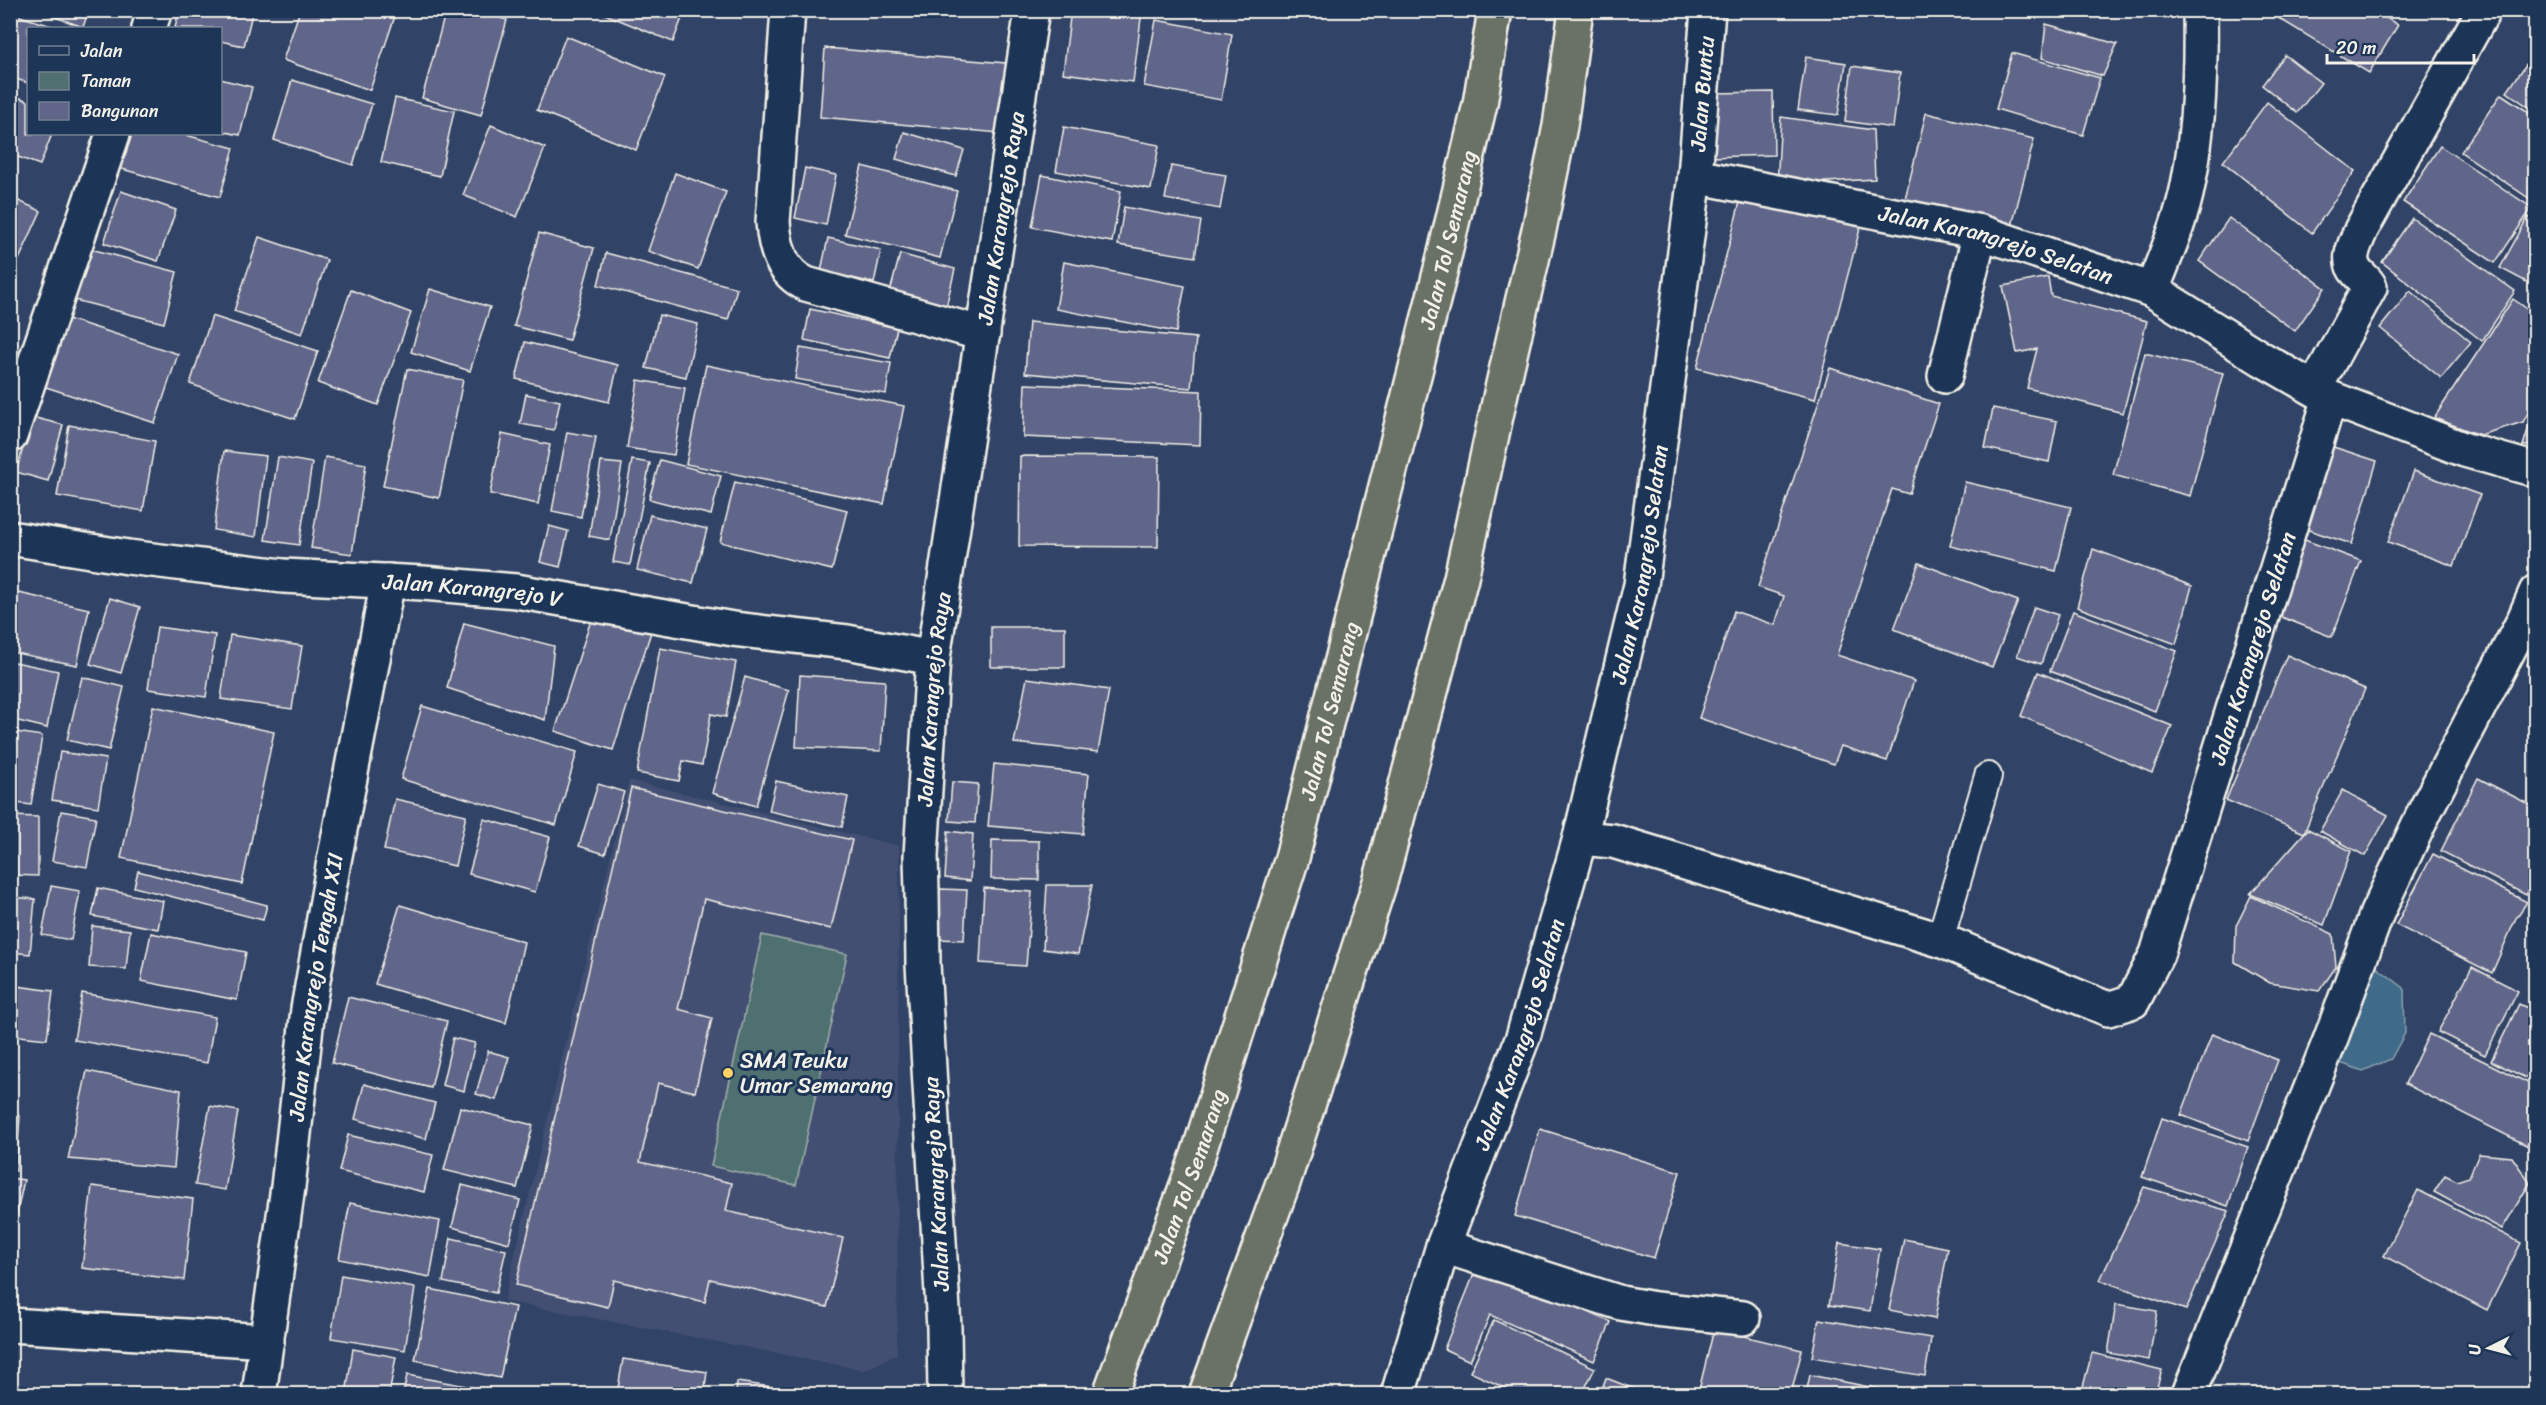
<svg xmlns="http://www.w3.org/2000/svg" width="2546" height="1405" font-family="Sriracha,sans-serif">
<rect width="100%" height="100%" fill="#314366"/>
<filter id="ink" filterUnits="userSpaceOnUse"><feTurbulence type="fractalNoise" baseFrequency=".0167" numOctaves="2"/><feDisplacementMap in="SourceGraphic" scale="12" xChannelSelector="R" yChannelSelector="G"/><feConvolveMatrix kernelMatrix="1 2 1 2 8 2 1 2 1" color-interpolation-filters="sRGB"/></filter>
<g filter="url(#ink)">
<path fill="#435073" d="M629,780L899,846L897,1354L865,1370L504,1301Z"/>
<path fill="#4f6f70" stroke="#a2b0ac" stroke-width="1.5" d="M762,935L847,954L796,1185L711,1166Z"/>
<path fill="#416b89" stroke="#89a1af" stroke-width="1.5" d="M2375,966L2404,988L2405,1033L2391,1059L2363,1071L2340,1063Z"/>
<g fill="#61658a" stroke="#f4f1e8" stroke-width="1.5">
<path d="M36,10H89L83,27Z"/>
<path d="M179,10H253L244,46L220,41V28H175Z"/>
<path d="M300,10H397L370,90L283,60Z"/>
<path d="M446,10H475L507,20L481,115L422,98Z"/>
<path d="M595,10H685L673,42Z"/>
<path d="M1071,10H1142L1133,82L1063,73Z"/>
<path d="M2265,10H2373L2398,25L2369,73Z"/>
<path d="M10,13L58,28H28V83L10,77Z"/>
<path d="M1156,20L1232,34L1221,100L1144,86Z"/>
<path d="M2046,24L2117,44L2103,76L2042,58Z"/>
<path d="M566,36L665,77L636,150L537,110Z"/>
<path d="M825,48L1006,63L1000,133L820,117Z"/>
<path d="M2536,50V112L2507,92Z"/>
<path d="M2012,53L2100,78L2083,135L1996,109Z"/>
<path d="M2285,55L2321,83L2297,113L2262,85Z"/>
<path d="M1806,57L1846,63L1838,115L1798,110Z"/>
<path d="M1852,66L1900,73L1893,128L1845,121Z"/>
<path d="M220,79L252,87L240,135L220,131Z"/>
<path d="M292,80L372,104L353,165L274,140Z"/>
<path d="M1773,92L1774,155L1711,157L1710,93Z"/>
<path d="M2501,94L2536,117V203L2461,152Z"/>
<path d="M13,95L28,101V134H52L40,165L10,154V103Z"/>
<path d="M395,98L454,111L440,176L381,162Z"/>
<path d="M2267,102L2355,171L2312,233L2223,162Z"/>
<path d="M1926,113L2034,139L2012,226L1905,199Z"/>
<path d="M1781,117L1873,130L1875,179L1777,185Z"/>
<path d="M491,125L545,148L517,217L463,195Z"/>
<path d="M1064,127L1159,145L1151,189L1056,171Z"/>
<path d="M904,132L964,150L956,176L896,159Z"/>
<path d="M125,134H182L234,148L220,197L115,167Z"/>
<path d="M2440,146L2532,208L2495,263L2403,202Z"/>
<path d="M862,166L957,191L940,258L845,234Z"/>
<path d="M1171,166L1226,175L1220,209L1165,199Z"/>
<path d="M805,168L836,175L826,225L795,218Z"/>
<path d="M675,173L726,192L698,269L648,251Z"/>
<path d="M1042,175L1121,191L1112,242L1032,227Z"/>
<path d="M121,191L176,210L158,261L104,243Z"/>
<path d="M1742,194L1861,225L1815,399L1697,368Z"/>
<path d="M10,197L41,211L16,266L10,263Z"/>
<path d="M1124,207L1201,221L1195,257L1118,245Z"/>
<path d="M2528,217L2536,221V287L2500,268Z"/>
<path d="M2229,218L2325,288L2295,331L2199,261Z"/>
<path d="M2412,218L2515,291L2482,341L2382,262Z"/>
<path d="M539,233L594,248L569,340L514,326Z"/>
<path d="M259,237L327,260L302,334L234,311Z"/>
<path d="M828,238L881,250L874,283L821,271Z"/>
<path d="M76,245L177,272L164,323L63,297Z"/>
<path d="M606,253L737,288L728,320L598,285Z"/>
<path d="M900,254L955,269L946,307L890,292Z"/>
<path d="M1064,262L1185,286L1176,332L1056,309Z"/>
<path d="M2048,277L2051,296L2147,321L2123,413L2027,388L2037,349L2017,353L2003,286Z"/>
<path d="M430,289L490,307L470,371L411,352Z"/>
<path d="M351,290L411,313L378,405L318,383Z"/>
<path d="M2410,291L2471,342L2441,378L2380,328Z"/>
<path d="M2513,299L2536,315V398L2523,422L2480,435L2434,418Z"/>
<path d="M810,309L897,328L890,358L804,340Z"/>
<path d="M659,315L698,324L686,377L646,368Z"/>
<path d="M212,316L318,351L295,419L190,384Z"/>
<path d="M62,317L178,354L155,423L40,385Z"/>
<path d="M1029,322L1196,338L1191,388L1025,373Z"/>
<path d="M525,342L618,365L609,402L516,379Z"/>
<path d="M800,348L891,363L886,394L795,379Z"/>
<path d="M2145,353L2223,373L2190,496L2113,475Z"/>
<path d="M706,365L904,406L884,504L686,464Z"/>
<path d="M1830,368L1939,404L1909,494L1892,489L1837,655L1914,681L1887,761L1841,746L1834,764L1699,718L1734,611L1775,625L1784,596L1758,587Z"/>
<path d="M407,369L463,380L439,498L383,486Z"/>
<path d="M638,380L685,388L674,455L627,448Z"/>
<path d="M1025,384L1201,391L1200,445L1023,437Z"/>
<path d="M526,394L560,401L554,430L520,424Z"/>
<path d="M2536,406V445L2523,446L2534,410Z"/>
<path d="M1993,408L2057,421L2049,462L1985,448Z"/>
<path d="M32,417L63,425L48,481L16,472Z"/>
<path d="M69,425L155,441L143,511L57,496Z"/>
<path d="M567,432L596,437L581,517L552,511Z"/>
<path d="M502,434L550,445L538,504L490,494Z"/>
<path d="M2321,443L2377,461L2352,544L2296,526Z"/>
<path d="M224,451L266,456L256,537L214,530Z"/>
<path d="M1020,456L1159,457L1158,547L1019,546Z"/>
<path d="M278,457L312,463L299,545L265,540Z"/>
<path d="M325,457L366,464L352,554L311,548Z"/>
<path d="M632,460L650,463L630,565L613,562Z"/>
<path d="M660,460L721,476L711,515L649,499Z"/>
<path d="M601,462L622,464L610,540L589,536Z"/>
<path d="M2414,471L2480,495L2454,566L2388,542Z"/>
<path d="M735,482L847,510L832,570L720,542Z"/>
<path d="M1965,482L2071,507L2056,571L1950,546Z"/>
<path d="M650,515L707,529L693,583L637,570Z"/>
<path d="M549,526L568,531L560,567L540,562Z"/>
<path d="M2294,536L2361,561L2332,637L2266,611Z"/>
<path d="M2093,549L2192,586L2176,644L2077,607Z"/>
<path d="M1919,563L2018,601L1992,667L1894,629Z"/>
<path d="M10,591L89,609L77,665L10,652Z"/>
<path d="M110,598L140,607L121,673L90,664Z"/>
<path d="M2034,607L2058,615L2041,664L2017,656Z"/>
<path d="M2073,611L2177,651L2155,711L2050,671Z"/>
<path d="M593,614L651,632L613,750L555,731Z"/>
<path d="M464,623L554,646L545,720L447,688Z"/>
<path d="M157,627L215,635L206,697L148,689Z"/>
<rect x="991" y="627" width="74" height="40"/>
<path d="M230,635L302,646L292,709L221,699Z"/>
<path d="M2536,637V667L2527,665Z"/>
<path d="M660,648L736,662L726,717L711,714L702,765L683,761L679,781L637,773Z"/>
<path d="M2287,655L2365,689L2304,833L2226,800Z"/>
<path d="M10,661L58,671L47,728L10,719Z"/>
<path d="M2038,672L2172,726L2152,773L2021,716Z"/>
<path d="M800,675L885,681L881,751L796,747Z"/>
<path d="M82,677L124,687L109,750L67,740Z"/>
<path d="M745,677L789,690L756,806L712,793Z"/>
<path d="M1027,678L1109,690L1098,752L1014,743Z"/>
<path d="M153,706L274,732L242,884L121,858Z"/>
<path d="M422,706L577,752L556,825L401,779Z"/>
<path d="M10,731L42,736L31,805L10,802Z"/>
<path d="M60,752L106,759L98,807L52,800Z"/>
<path d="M994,764L1089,774L1083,834L988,826Z"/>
<path d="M2478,778L2536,808V877L2526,895L2441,851Z"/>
<path d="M776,781L848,797L842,827L769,811Z"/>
<path d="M952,782L978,784L975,823L949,821Z"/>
<path d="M598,784L624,792L605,854L579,846Z"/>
<path d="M631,788L852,840L831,929L704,899L678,1009L712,1018L695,1092L658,1083L640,1162L732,1183L726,1211L843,1238L827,1307L710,1279L705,1302L614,1280L608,1307L516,1285Z"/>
<path d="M2343,790L2388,815L2365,856L2320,831Z"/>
<path d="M395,799L466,815L455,866L384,850Z"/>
<path d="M61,811L96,817L87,867L52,861Z"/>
<path d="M10,816L38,817V876L10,875Z"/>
<path d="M484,819L550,837L535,892L469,874Z"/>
<path d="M2308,829L2351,851L2324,925L2250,894Z"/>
<path d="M948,831L973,834L970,881L945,878Z"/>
<path d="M992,840L1039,841V880L991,879Z"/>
<path d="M2433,854L2527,902L2516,918L2492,973L2396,925Z"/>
<path d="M138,871L267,905L263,920L134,887Z"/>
<path d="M1047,885H1092L1078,954L1043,949Z"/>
<path d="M51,886L80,891L71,940L42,935Z"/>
<path d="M98,888L163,901L158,929L92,916Z"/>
<path d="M984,888L1032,892L1026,966L980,963Z"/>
<path d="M940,889L967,890L964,940L938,939Z"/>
<path d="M2251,896L2333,934L2336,967L2319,991L2270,983L2235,962L2236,926Z"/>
<path d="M10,897L35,899L30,954L10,952Z"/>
<path d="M400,905L524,942L506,1023L375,984Z"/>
<path d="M92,926L130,930L126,969L89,967Z"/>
<path d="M151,933L246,952L237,1000L141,981Z"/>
<path d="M2472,967L2518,991L2485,1055L2438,1032Z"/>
<path d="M10,985L53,991L47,1039L10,1035Z"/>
<path d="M82,993L215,1017L207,1063L74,1040Z"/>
<path d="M348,997L447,1021L431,1088L332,1063Z"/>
<path d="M2519,1004L2536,1012V1083L2491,1061Z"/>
<path d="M2212,1034L2278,1060L2248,1141L2181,1115Z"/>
<path d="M2429,1034L2536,1087V1131L2528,1146L2405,1084Z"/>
<path d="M453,1038L475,1043L464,1091L442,1085Z"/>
<path d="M488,1051L509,1057L496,1100L476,1094Z"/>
<path d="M87,1071L181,1090L174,1168L68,1159Z"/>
<path d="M364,1084L435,1103L426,1139L355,1119Z"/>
<path d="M210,1106L238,1111L225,1190L195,1185Z"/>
<path d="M460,1107L533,1125L517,1188L444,1170Z"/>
<path d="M10,1114L20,1116L16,1171H10Z"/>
<path d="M2162,1118L2248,1147L2228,1206L2142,1177Z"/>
<path d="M1540,1129L1680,1172L1654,1258L1515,1216Z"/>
<path d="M348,1135L433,1155L424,1192L339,1171Z"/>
<path d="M2479,1154L2512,1157L2530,1183L2502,1229L2434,1192L2445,1175L2457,1181L2469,1177Z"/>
<path d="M10,1178L24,1180L10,1246Z"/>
<path d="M462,1185L520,1200L509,1243L452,1227Z"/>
<path d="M92,1186L193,1199L184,1280L82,1268Z"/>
<path d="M2144,1187L2229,1211L2186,1310L2100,1280Z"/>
<path d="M2418,1190L2521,1243L2487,1310L2384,1256Z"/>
<path d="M350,1203L440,1221L430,1277L339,1259Z"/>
<path d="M451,1238L506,1250L496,1293L443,1282Z"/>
<path d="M1904,1239L1948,1248L1935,1319L1889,1310Z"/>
<path d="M1839,1243L1880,1249L1870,1311L1829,1305Z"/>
<path d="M1478,1264L1611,1322L1594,1361L1490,1315L1470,1361L1444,1349Z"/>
<path d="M341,1275L415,1288L405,1350L331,1338Z"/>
<path d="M430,1289L515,1307L500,1378L415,1360Z"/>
<path d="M2116,1304L2157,1311L2149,1360L2108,1353Z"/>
<path d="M1819,1319L1931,1338L1925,1376L1812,1357Z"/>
<path d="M1494,1320L1595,1368L1582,1394H1518L1470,1372Z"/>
<path d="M1714,1329L1802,1350L1791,1394H1698Z"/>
<path d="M353,1349L396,1357L389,1394H346Z"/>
<path d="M2092,1353L2162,1370L2155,1394H2081Z"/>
<path d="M623,1359L707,1372L704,1394H617Z"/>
<path d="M407,1375L509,1394H403Z"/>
<path d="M1810,1375L1904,1394H1806Z"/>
<path d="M1606,1378L1647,1394H1600Z"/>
<path d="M737,1382L820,1394H736Z"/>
<path d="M544,1390L570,1394H543Z"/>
<path d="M32,1391L54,1394H32Z"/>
</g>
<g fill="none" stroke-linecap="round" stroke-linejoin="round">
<defs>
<path id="service" d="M1940,940L1988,776"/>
<g id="minor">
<path d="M788,10L773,222C775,248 781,272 806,284L983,334"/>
<path d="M149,28L155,10"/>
<path id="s1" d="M1695,176L1980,232L2152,290L2262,359L2330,398L2465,450L2536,470"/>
<path d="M2152,290C2165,256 2181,222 2188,185C2199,130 2201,66 2200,10"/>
<path d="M1945,376L1980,232"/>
<path d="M2315,388L2370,287C2367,280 2362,278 2357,272C2345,260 2356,243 2361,230L2484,10"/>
<path d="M10,436L113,134"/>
<path id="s2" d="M10,538L128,557L283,576L423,583L516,591L733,629L847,642L933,658"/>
<path id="s3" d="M1580,838L1613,841L1940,940L2108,1009L2133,1001L2157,954L2330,398"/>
<path d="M1443,1246L1621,1303L1655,1309L1743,1318"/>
<path d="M10,1325L267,1341"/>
<path id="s4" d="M259,1394L288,1187L308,1009L334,861L388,581"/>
<path id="s5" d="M1398,1394L1443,1246L1523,1037L1580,838L1641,585L1695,176L1708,10"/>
<path d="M2189,1394L2331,1038L2377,913L2425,811L2523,622L2536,592"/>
</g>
<g id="secondary">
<path id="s6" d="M945,1394L944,1328L923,964L922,892L921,856L933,658L1032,10"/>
</g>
<g id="motorway">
<path id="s7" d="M1110,1394L1198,1155L1292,858L1445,253L1480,104L1495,10"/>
<path d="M1206,1394L1283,1183L1381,879L1461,578L1501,393L1539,230L1560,126L1576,10"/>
</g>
</defs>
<use href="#service" stroke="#f4f1e8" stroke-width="30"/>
<use href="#minor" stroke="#f4f1e8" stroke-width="38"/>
<use href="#secondary" stroke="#f4f1e8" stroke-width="38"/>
<use href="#motorway" stroke="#f4f1e8" stroke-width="38"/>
<use href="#service" stroke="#1d3557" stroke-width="26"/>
<use href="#minor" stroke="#1d3557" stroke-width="33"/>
<use href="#secondary" stroke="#1d3557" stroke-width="33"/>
<use href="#motorway" stroke="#6b7165" stroke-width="33"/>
</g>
</g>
<circle fill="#ffd166" stroke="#1d3557" stroke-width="2" cx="728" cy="1073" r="6"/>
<g text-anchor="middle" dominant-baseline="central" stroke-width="6" stroke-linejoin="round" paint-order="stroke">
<g font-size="22" fill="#f4f1e8" stroke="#1d3557">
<text stroke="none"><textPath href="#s5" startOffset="1341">Jalan Buntu</textPath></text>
<text stroke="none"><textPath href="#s6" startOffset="1182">Jalan Karangrejo Raya</textPath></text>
<text stroke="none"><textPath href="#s7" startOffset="1204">Jalan Tol Semarang</textPath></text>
<text stroke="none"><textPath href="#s1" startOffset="309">Jalan Karangrejo Selatan</textPath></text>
<text stroke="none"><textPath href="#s5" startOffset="866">Jalan Karangrejo Selatan</textPath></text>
<text stroke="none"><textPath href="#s2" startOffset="466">Jalan Karangrejo V</textPath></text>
<text stroke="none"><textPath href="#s3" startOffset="956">Jalan Karangrejo Selatan</textPath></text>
<text stroke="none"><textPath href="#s6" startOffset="696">Jalan Karangrejo Raya</textPath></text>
<text stroke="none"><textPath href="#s7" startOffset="718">Jalan Tol Semarang</textPath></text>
<text stroke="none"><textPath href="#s4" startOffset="411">Jalan Karangrejo Tengah XII</textPath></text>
<text stroke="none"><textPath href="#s5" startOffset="380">Jalan Karangrejo Selatan</textPath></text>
<text stroke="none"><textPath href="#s7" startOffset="232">Jalan Tol Semarang</textPath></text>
<text transform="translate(936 1184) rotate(-93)">Jalan Karangrejo Raya</text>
</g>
<g font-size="22" fill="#f4f1e8" stroke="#1d3557" text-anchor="start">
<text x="740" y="1060">SMA Teuku<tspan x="740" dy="25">Umar Semarang</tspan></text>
</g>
</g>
<rect width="2546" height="1405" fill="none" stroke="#1d3557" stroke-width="36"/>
<rect x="18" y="18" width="2510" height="1369" fill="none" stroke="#f4f1e8" stroke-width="2" filter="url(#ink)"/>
<rect x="27" y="27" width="195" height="108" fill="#1d3557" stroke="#738091" stroke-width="1.5"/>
<rect x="39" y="46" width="30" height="9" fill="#1d3557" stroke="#738091" stroke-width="1.5"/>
<text x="81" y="57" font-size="18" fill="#f4f1e8">Jalan</text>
<rect x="39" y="72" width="30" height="18" fill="#4f6f70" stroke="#738091" stroke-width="1.5"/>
<text x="81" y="87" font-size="18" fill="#f4f1e8">Taman</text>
<rect x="39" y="102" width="30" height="18" fill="#61658a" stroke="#738091" stroke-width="1.5"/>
<text x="81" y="117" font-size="18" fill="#f4f1e8">Bangunan</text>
<g transform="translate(2489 1348) rotate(264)" stroke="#1d3557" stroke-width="4.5" paint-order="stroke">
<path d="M0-4.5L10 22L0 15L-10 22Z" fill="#f4f1e8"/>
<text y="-9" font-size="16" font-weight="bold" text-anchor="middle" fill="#f4f1e8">U</text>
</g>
<path d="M2327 54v9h147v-9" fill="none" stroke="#f4f1e8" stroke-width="3"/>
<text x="2336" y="54" font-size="18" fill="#f4f1e8" stroke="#1d3557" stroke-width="4.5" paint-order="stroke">20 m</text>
</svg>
